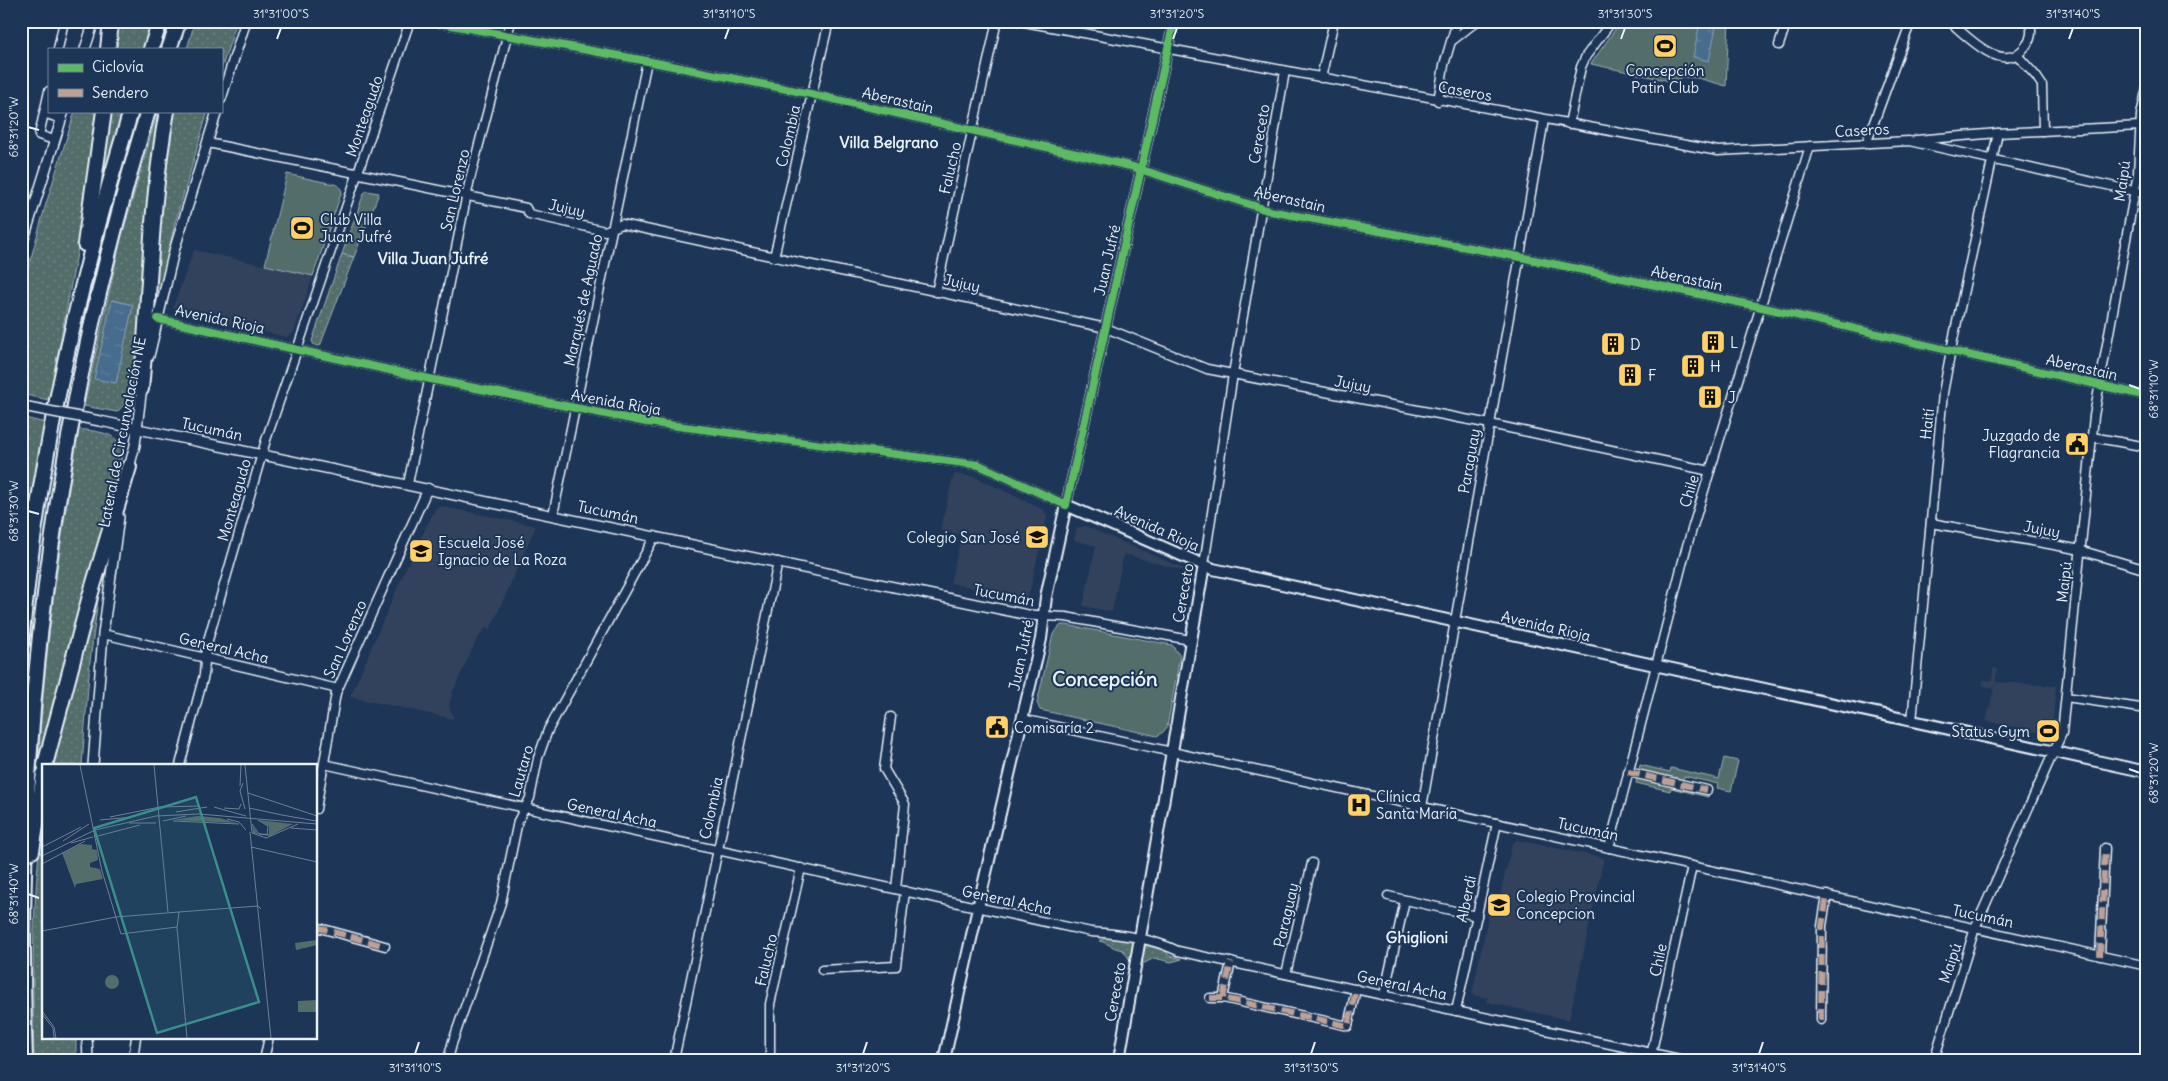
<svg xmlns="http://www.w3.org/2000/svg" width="2168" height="1081" font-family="Delius,sans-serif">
<defs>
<pattern id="grass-dots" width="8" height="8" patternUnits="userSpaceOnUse" patternTransform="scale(1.25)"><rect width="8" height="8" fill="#536d6b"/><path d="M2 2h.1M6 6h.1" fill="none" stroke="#6c8281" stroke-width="1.8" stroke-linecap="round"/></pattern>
<pattern id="water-ripples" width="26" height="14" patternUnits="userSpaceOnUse" patternTransform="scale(1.25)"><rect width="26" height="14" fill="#476c8e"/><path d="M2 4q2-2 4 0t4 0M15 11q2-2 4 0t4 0" fill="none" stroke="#62819f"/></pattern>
</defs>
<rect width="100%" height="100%" fill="#1d3557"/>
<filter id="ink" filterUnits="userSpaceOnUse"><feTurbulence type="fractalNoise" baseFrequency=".02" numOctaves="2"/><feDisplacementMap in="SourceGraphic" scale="10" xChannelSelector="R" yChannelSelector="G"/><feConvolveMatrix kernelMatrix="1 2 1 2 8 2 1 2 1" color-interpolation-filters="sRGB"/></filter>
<g filter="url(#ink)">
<g fill="#30435c">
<path d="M194,250L313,276L294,333L286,337L176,311L173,307Z"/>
<path d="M954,474L975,477L1044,510L1047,517L1029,594L1022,598L950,583L962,535L940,530Z"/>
<path d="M440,506L536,526L490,630L486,628L477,639L453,691L449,706L454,719L350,697L405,570L435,509Z"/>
<path d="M1085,526L1187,570L1188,572L1124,554L1112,612L1083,606L1096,546L1074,540L1077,528Z"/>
<path d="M1993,668L1997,669L1996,682L2056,686L2052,729L2045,734L1986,721L1994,689L1982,685L1983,680L1992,681Z"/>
<path d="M1517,840L1604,858L1569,1020L1487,1002L1488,998L1472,995L1491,902L1498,903L1512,844Z"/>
</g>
<g fill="url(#grass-dots)" stroke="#9eafb2" fill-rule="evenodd">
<path d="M114,21H152L143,49H112Z"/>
<path d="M195,21H237L221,70V49H187Z"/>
<path d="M75,111H98L86,206L49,400L21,394V308L28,269L45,207Z"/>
<path d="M108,111H122L99,193Z"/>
<path d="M158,111H162L136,381L131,403L127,402L117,412L84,406L121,239ZM112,300L133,305L115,383Z"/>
<path d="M173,111H208L175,223L158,296L155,298L162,186Z"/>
<path d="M342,254L354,257L320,346L314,345L312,341Z"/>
<path d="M21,417L45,423L21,553Z"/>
<path d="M79,429C97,432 118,431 123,452L38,767C44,653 60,541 79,429Z"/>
<path d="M101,577L90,661L82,765H53Z"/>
<path d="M44,813V1037H76V1060H34C32,977 32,895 44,813Z"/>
<path d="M1111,936L1132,941L1133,946L1130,960L1123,950C1111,948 1109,943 1099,941Z"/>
<path d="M1146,943L1162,948L1170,956L1182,959L1171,962L1154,958L1141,965Z"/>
</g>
<g fill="#536d6b" stroke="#9eafb2">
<path d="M1621,21H1729L1726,86L1698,78L1681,77L1679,79H1670V81L1591,64Z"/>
<path d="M287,174L338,185L342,191L313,276L265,265Z"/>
<path d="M367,191L379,193L354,257L342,254L364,193Z"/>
<path d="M1061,625H1066L1172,645L1180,656L1167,727L1163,732L1157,736L1040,710L1037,703L1053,634Z"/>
<path d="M1724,758L1738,761L1731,791L1717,788L1718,784L1684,776L1683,781L1639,771L1640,765L1670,772L1671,768L1719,779Z"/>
<path d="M1637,778L1709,795L1708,797L1671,788L1670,791L1636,783Z"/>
</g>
<g fill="url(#water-ripples)" stroke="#87a1b8">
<path d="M1700,23L1716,27L1709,61L1693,57Z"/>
<path d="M112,300L133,305L116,383L94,379Z"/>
</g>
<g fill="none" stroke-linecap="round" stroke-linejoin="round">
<defs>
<g id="minor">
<path d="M429,21L647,61L811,94L1130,166L1270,211L1520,257L1761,307L2147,396"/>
<path d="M1019,21L1718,151L1909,141L2147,194"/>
<path d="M1949,21C1967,36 2003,76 2025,47C2032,39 2032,31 2030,21"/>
<path d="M1453,40L1477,21"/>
<path d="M1779,45L1787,21"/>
<path d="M58,49L64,21"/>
<path d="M2017,55L2036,76L2042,85L2043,131"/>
<path d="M1321,78L1334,21"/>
<path d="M49,91L39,135L54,140"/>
<path d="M1438,101L1444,65L1457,21"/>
<path d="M44,113L61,119"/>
<path d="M1569,124L1581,67L1586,56L1612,21"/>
<path d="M1916,140L1998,133L2141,126"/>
<path d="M208,143L526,208L529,214L605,231L622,224L1106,328L1207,369L1490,424L1710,471"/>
<path d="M1866,144L1911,21"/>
<path d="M774,257L829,21"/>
<path d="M936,292L997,21"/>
<path d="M158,319L430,379L646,422L979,465L1066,505"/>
<path d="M2092,437L2147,447"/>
<path d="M408,484L470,179L511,21"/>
<path d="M553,515L647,61"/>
<path d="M1931,523L2076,549L2147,570"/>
<path d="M1204,565L1233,374L1285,71"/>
<path d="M1044,616L1066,617L1190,640"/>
<path d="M103,634L338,689"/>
<path d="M2066,697L2147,709"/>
<path d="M891,717L884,769L905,804L896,889"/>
<path d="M1022,719L2147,966"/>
<path d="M1912,721L1943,393L1952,345L1998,133"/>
<path d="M324,764L1091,932C1121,934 1151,938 1178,951L1684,1060"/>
<path d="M180,765L204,675L206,647L266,440L410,21"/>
<path d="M1628,772L1707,790"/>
<path d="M1422,807L1544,120"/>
<path d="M316,809L336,693L428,488"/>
<path d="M1609,848L1686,549L1810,146"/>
<path d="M1388,896L1477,916"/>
<path d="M316,927L385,946"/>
<path d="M2100,956L2105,848"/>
<path d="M822,970L896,966L905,891"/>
<path d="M1286,974L1312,863"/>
<path d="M1384,995L1405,900"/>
<path d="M1210,998H1223L1348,1026L1356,989"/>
<path d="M1223,998L1231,962"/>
<path d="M1456,1011L1497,823"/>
<path d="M1821,1020L1822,926L1827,895"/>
<path d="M133,1060L136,1037"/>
<path d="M264,1060L269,1037"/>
<path d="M448,1060L452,1044L501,903L518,821L530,798L538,758L548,730L655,536"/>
<path d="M674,1060L778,562"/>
<path d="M770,1060V1004L801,868"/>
<path d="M1650,1060L1692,866"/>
<path d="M1934,1060L1975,928L2062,733L2094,416L2138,173L2141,115L2147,87"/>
</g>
<g id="tertiary">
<path d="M85,49L94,21"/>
<path d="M221,99L246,21"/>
<path d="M21,248L64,111"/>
<path d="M149,356L174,251L217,111"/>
<path d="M100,421L1028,615L1044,616"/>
<path d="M128,472L135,445L142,386"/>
<path d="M1066,505L1174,21"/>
<path d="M93,765L103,634L119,517"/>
<path d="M87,1037L88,1060"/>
</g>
<g id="secondary">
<path d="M944,1060L982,890L1041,639L1046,597L1066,505L1213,569L2147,772"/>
<path d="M1119,1060L1204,565"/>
</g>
<g id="motorway">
<path d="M108,49L111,21"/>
<path d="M151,49L160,21"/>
<path d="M169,49L179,21"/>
<path d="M85,244L104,111"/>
<path d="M141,389C150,297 150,203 167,111"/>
<path d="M21,644C37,463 78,284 131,111"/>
<path d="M45,765L90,596L129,467"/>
<path d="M32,851L44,774"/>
<path d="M25,1060C13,738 54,419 148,111"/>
</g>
</defs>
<use href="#minor" stroke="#e8f1f8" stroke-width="11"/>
<use href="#tertiary" stroke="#e8f1f8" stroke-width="12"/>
<use href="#secondary" stroke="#e8f1f8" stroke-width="14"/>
<use href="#motorway" stroke="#e8f1f8" stroke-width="18"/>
<use href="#minor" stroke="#1d3557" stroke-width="8"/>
<use href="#tertiary" stroke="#1d3557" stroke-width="9"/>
<use href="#secondary" stroke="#1d3557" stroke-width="10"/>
<use href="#motorway" stroke="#1d3557" stroke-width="14"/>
<defs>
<path id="tertiary-bridge" d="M28,407L100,421"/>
</defs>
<use href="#tertiary-bridge" stroke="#e8f1f8" stroke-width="12" stroke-linecap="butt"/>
<use href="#tertiary-bridge" stroke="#1d3557" stroke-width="9"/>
<g stroke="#bda197" stroke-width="6" stroke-dasharray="12 6" stroke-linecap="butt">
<path d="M1628,772L1707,790"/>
<path d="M316,927L385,946"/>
<path d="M2100,956L2105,848"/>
<path d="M1210,998H1223L1348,1026L1356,989"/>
<path d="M1223,998L1231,962"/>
<path d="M1821,1020L1822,926L1827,895"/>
</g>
<defs>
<g id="cycleway">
<path d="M429,21L647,61L811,94L1130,166L1270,211L1520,257L1761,307L2147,396"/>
<path d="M158,319L430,379L646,422L979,465L1066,505L1174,21"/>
</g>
</defs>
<use href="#cycleway" stroke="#1d3557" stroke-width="11"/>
<use href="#cycleway" stroke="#5cba63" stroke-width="8"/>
</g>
</g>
<path fill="none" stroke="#e8f1f8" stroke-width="2" d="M277,39L281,28M725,39L729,28M1173,39L1177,28M1621,39L1625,28M2069,39L2073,28M28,127L39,130M2129,385L2140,389M28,511L39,514M2129,769L2140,773M28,894L39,898M415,1054L419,1042M863,1054L867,1042M1311,1054L1315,1042M1759,1054L1763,1042"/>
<defs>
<symbol id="stadium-square" viewBox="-11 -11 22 22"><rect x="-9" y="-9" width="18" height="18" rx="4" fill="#ffd166" stroke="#1d3557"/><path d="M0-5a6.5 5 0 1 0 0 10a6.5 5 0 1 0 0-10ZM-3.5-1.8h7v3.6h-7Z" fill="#111"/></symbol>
<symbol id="building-square" viewBox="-11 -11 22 22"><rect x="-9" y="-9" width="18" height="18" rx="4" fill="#ffd166" stroke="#1d3557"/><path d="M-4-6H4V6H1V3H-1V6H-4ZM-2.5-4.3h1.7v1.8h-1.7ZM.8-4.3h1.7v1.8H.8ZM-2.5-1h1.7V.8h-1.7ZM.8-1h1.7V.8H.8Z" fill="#111"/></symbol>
<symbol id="civic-square" viewBox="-11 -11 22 22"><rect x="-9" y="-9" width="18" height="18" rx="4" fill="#ffd166" stroke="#1d3557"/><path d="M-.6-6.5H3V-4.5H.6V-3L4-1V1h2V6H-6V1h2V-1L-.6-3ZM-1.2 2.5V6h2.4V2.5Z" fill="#111"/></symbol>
<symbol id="school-square" viewBox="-11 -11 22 22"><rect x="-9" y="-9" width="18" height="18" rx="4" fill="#ffd166" stroke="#1d3557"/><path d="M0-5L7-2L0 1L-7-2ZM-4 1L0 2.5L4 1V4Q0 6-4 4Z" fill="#111"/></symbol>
<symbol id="hospital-square" viewBox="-11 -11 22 22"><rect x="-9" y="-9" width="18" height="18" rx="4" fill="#ffd166" stroke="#1d3557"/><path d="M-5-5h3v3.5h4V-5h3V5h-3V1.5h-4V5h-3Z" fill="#111"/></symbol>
</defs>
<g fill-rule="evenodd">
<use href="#stadium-square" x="1651" y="32" width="28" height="28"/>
<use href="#stadium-square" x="288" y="214" width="28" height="28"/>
<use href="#building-square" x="1699" y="328" width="28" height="28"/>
<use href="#building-square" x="1599" y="330" width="28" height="28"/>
<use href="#building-square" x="1679" y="352" width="28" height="28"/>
<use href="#building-square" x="1616" y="361" width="28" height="28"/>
<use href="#building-square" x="1696" y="383" width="28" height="28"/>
<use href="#civic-square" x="2063" y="430" width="28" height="28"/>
<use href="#school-square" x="1023" y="523" width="28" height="28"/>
<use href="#school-square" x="407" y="537" width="28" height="28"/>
<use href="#civic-square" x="983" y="713" width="28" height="28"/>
<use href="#stadium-square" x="2034" y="717" width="28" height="28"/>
<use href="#hospital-square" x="1345" y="791" width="28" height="28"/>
<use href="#school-square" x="1485" y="891" width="28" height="28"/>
</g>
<g text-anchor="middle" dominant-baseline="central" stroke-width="4" stroke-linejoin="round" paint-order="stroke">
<g font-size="15" fill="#e8f1f8" stroke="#1d3557" text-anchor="start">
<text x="1665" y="70" text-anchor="middle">Concepción<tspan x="1665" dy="17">Patin Club</tspan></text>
<text x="320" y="219">Club Villa<tspan x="320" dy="17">Juan Jufré</tspan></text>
<text x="1730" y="342">L</text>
<text x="1630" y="344">D</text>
<text x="1710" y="366">H</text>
<text x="1648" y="375">F</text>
<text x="1728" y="397">J</text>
<text x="2060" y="435" text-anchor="end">Juzgado de<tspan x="2060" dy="17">Flagrancia</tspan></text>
<text x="1020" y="537" text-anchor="end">Colegio San José</text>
<text x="438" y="542">Escuela José<tspan x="438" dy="17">Ignacio de La Roza</tspan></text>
<text x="1014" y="727">Comisaría 2</text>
<text x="2030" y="731" text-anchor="end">Status Gym</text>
<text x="1376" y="796">Clínica<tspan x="1376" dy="17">Santa María</tspan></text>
<text x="1516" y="896">Colegio Provincial<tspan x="1516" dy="17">Concepcion</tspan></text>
</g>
<g font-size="15" fill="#e8f1f8" stroke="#1d3557">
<text transform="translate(1465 91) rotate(10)">Caseros</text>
<text transform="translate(898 100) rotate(13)">Aberastain</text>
<text transform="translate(364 116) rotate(-71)">Monteagudo</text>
<text transform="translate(1862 130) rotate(-3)">Caseros</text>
<text transform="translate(1259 134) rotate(-80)">Cereceto</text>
<text transform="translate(788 136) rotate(-77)">Colombia</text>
<text transform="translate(950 168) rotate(-77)">Falucho</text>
<text transform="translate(2122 181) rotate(-82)">Maipú</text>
<text transform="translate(455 190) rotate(-77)">San Lorenzo</text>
<text transform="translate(1290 199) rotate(13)">Aberastain</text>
<text transform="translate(567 208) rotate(12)">Jujuy</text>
<text transform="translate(1107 260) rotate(-77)">Juan Jufré</text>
<text transform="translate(1687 278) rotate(12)">Aberastain</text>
<text transform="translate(962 283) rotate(12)">Jujuy</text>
<text transform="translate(583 300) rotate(-78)">Marqués de Aguado</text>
<text transform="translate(220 319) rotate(12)">Avenida Rioja</text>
<text transform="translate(2082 367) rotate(13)">Aberastain</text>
<text transform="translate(1353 384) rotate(11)">Jujuy</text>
<text transform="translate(616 402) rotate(10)">Avenida Rioja</text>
<text transform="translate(1927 424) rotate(-84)">Haití</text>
<text transform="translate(212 429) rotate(12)">Tucumán</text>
<text transform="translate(122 432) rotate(-79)">Lateral de Circunvalación NE</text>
<text transform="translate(1469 461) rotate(-80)">Paraguay</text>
<text transform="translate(1689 491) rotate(-73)">Chile</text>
<text transform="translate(234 500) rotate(-74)">Monteagudo</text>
<text transform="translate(608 512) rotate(12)">Tucumán</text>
<text transform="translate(1157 528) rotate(24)">Avenida Rioja</text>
<text transform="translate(2042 529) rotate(10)">Jujuy</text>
<text transform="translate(2064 582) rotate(-84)">Maipú</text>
<text transform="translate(1183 593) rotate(-80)">Cereceto</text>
<text transform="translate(1004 595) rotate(11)">Tucumán</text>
<text transform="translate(1546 626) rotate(13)">Avenida Rioja</text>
<text transform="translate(345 639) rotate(-66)">San Lorenzo</text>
<text transform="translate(224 648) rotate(13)">General Acha</text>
<text transform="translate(1021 655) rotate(-78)">Juan Jufré</text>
<text transform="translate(521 771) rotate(-74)">Lautaro</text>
<text transform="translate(711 808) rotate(-78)">Colombia</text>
<text transform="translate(612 813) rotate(12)">General Acha</text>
<text transform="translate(1588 829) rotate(12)">Tucumán</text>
<text transform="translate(1466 899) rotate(-78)">Alberdi</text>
<text transform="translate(1007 900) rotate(12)">General Acha</text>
<text transform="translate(1286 915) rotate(-77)">Paraguay</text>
<text transform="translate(1983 916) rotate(12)">Tucumán</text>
<text transform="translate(766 960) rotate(-77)">Falucho</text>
<text transform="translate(1658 960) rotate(-78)">Chile</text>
<text transform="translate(1950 963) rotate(-72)">Maipú</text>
<text transform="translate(1402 985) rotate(12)">General Acha</text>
<text transform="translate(1115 992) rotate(-80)">Cereceto</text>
</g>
<g font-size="16" font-weight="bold" fill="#e8f1f8" stroke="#1d3557">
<text x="889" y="142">Villa Belgrano</text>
<text x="433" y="258">Villa Juan Jufré</text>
<text x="1417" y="937">Ghiglioni</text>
</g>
<g font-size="20" font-weight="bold" fill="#e8f1f8" stroke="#1d3557">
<text x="1105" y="678">Concepción</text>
</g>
</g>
<g transform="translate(42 764)">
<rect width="275" height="275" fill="#1d3557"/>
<path d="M156,52L178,54L195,59L130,56ZM217,56L251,60L228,72L211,69L210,61L215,69L227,70V62Z" fill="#536d6b"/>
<path d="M39,80L50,81V85L55,86L56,96L48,99V103L58,105L61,115L34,120L33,124L20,89ZM275,176V181L254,186L253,179ZM63 218a7 7 0 1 1 14 0a7 7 0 1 1-14 0ZM275,236V248H256V237Z" fill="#536d6b"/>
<path fill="none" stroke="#6e8097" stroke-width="1" d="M38,1L60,107L79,170L135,163M112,1L126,148M203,1L210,69L224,74L256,60M201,19L198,27L203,45M198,22L199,1M206,29L275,52M172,43L204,52M182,44L197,45L199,40M207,44L240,51M134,48L165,43M240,51L274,57M68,53L118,43L157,42M185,55L197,58L204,66M58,56L90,53M121,57L144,52M131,57L197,60M87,59H114M210,60L217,70L225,71L226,62L216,56M249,64L275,66M208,68L229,274M52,73L98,61M21,77L47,60M29,79L51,73M0,83L39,63M209,83L275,98M0,92L53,66L114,52L157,50L275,60M0,100L43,77M137,148L216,142L219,145M74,153L137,148L135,164L145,274M0,167L74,153M0,247L12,263L14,274M0,250L11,264L12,274"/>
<path fill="#3a8f8a" fill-opacity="0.15" stroke="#3a8f8a" stroke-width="2.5" d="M154,33L217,238L115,269L52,64Z"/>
<rect width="275" height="275" fill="none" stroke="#e8f1f8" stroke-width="2.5"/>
</g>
<rect width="2168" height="1081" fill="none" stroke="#1d3557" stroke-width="55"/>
<rect x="48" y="48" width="175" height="65" fill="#1d3557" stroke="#6e8097"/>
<rect x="58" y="64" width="25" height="8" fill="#5cba63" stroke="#6e8097"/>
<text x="92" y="72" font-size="15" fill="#e8f1f8">Ciclovía</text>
<rect x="58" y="89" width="25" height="8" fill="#bda197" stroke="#6e8097"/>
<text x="92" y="98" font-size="15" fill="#e8f1f8">Sendero</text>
<rect x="28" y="28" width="2112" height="1026" fill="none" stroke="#e8f1f8" stroke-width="2"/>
<g font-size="12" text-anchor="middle" fill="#e8f1f8">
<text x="281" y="18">31°31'00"S</text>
<text x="729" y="18">31°31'10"S</text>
<text x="1177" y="18">31°31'20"S</text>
<text x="1625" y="18">31°31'30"S</text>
<text x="2073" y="18">31°31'40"S</text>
<text transform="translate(14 127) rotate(-90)" y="4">68°31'20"W</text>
<text transform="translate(2154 389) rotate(-90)" y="4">68°31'10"W</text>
<text transform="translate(14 511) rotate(-90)" y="4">68°31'30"W</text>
<text transform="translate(2154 773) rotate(-90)" y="4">68°31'20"W</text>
<text transform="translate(14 894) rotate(-90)" y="4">68°31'40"W</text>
<text x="415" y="1072">31°31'10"S</text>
<text x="863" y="1072">31°31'20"S</text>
<text x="1311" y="1072">31°31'30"S</text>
<text x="1759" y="1072">31°31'40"S</text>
</g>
</svg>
